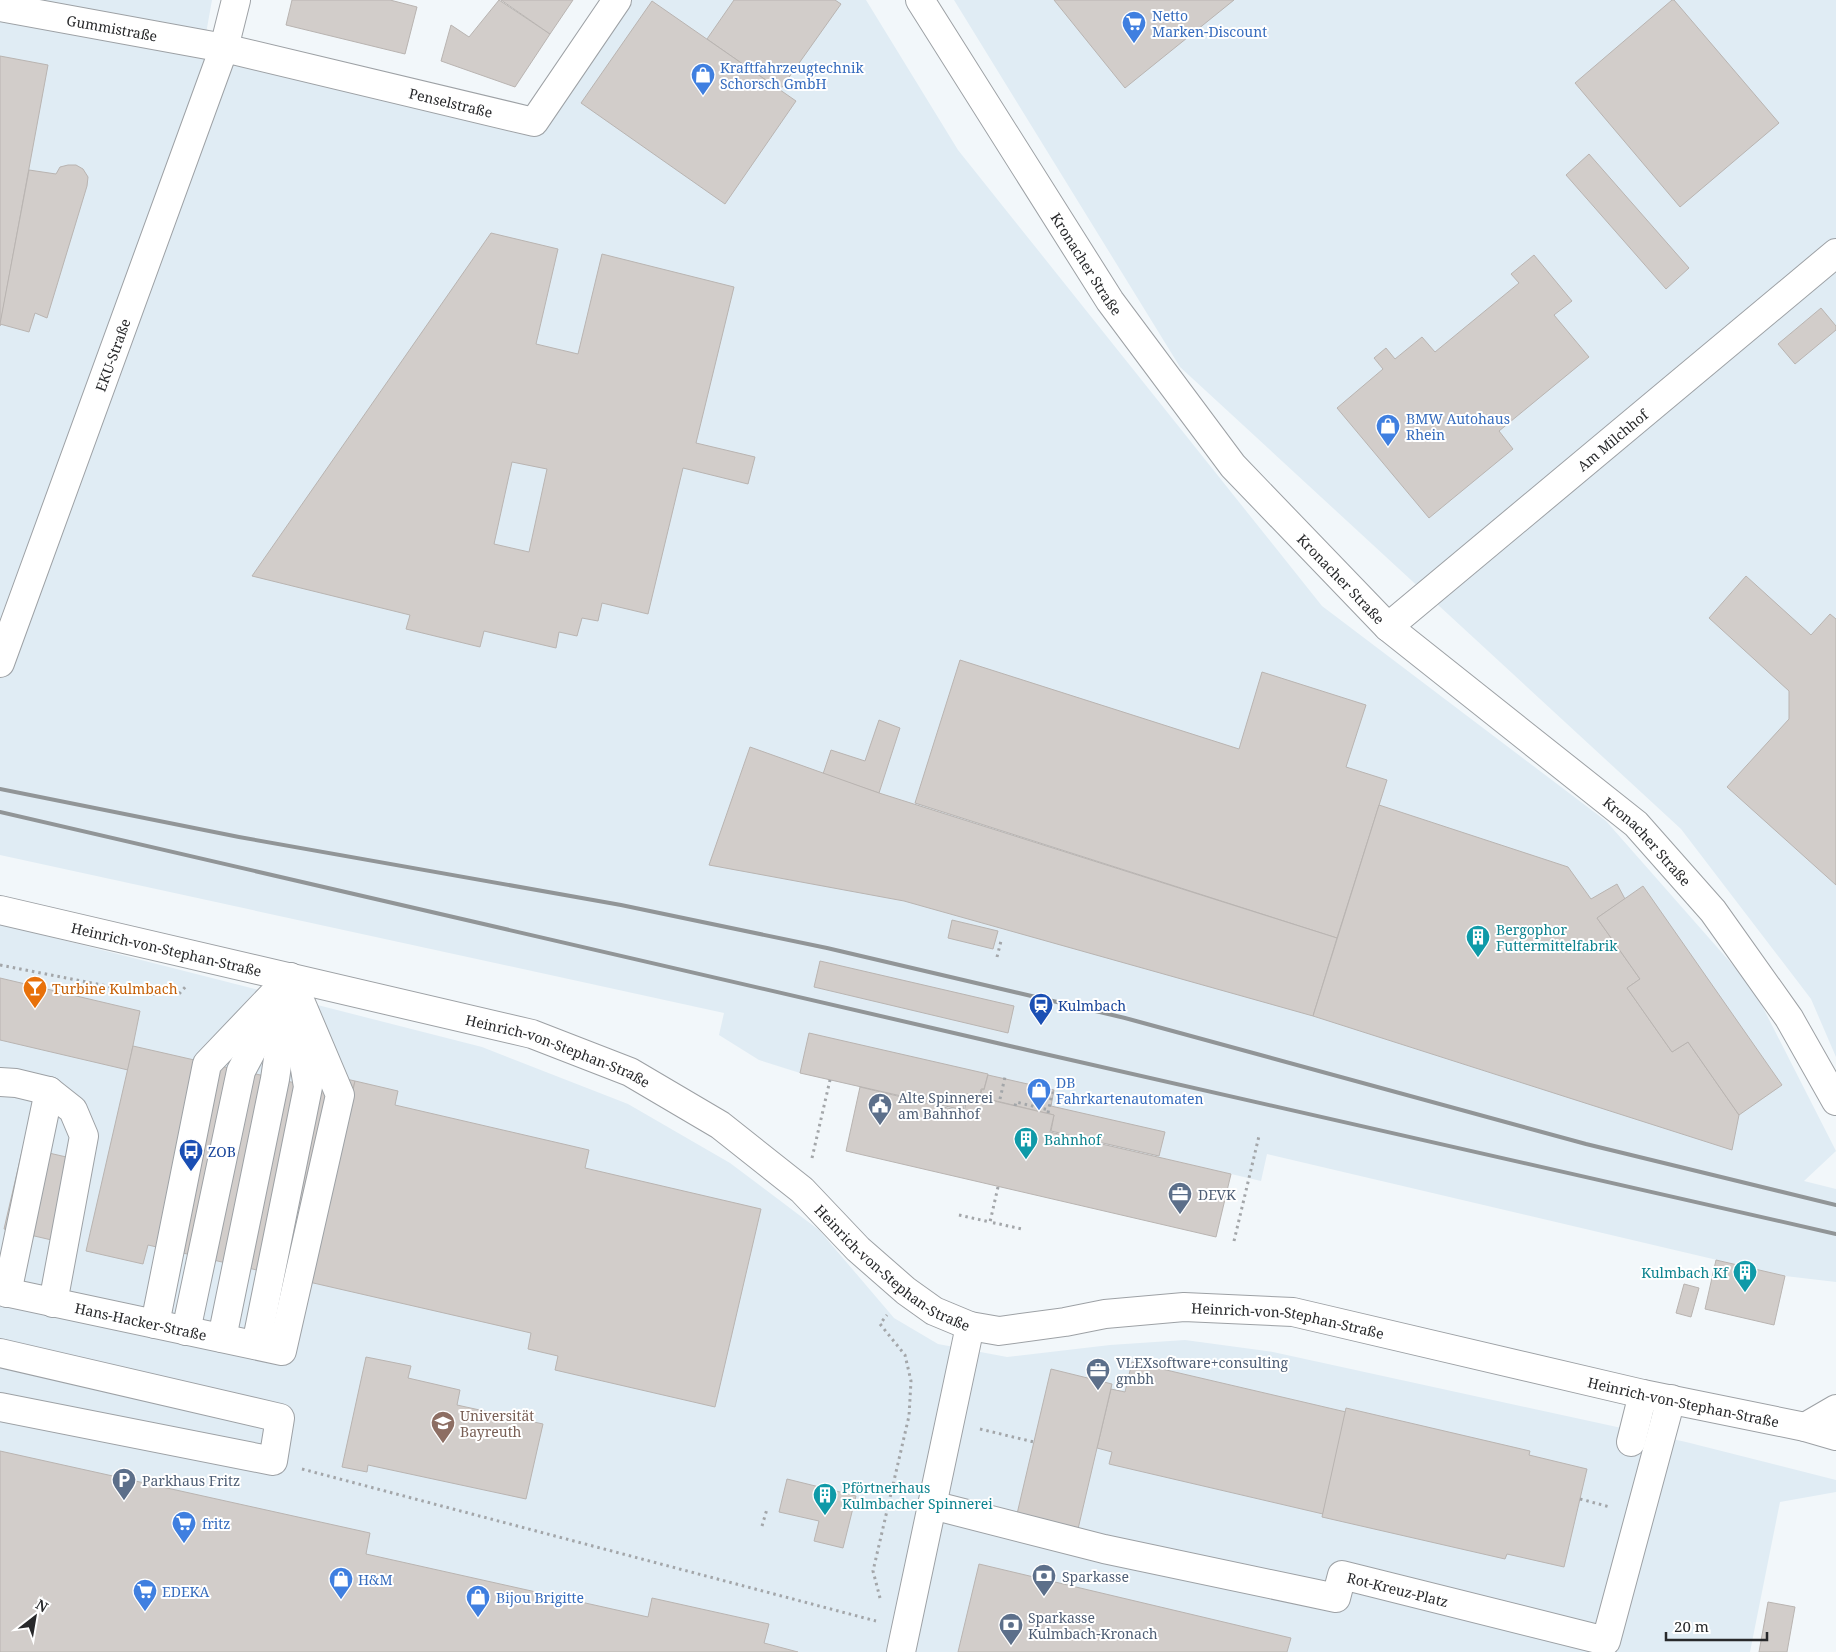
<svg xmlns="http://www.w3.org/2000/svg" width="1836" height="1652" font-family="'Noto Serif',serif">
<rect width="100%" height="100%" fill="#f2f7fa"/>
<g fill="#e0ecf4">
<path d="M0,0H212L202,56L524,135L621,0H866L958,150L1322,606L1606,821L1753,988L1836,1151L1804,1181L1836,1189V1282L1785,1276L1267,1154L1261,1181L800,1073L759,1060L719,1035L724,1013L0,855Z"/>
<path d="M954,0H1836V1057L1811,999L1681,829L1180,367Z"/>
<path d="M0,924L482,1047L628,1104L730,1163L819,1230L894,1318L938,1344L1007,1357L1110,1345L1185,1340L1273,1352L1686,1442L1836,1480V1492L1780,1502L1750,1652H0Z"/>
</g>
<g fill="#d2cdca" stroke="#b9b4b1" fill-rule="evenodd">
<path d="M292,0H390L417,7L405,54L286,25Z"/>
<path d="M499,0L550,34L515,87L441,61L451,25L469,37Z"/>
<path d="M501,0H573L550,34Z"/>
<path d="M734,0H835L841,4L780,90L707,39Z"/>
<path d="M1054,0H1234L1125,88Z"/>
<path d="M1672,0H1674L1779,123L1680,207L1575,83Z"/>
<path d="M652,1L796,101L725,204L581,103Z"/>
<path d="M0,56L48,65L0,326Z"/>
<path d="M1589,154L1689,268L1666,289L1566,175Z"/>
<path d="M68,165H76L83,169L88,177L87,186L47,318L35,313L29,332L0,324L29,170L56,174L60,167Z"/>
<path d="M491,233L558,249L536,344L578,354L602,254L734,287L696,443L755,457L748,484L683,468L648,614L602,603L598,621L582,618L577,636L559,632L556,648L484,631L480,647L406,629L410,615L252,576ZM512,462L547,469L529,552L494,544Z"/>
<path d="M1534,255L1572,301L1554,315L1589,357L1499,431L1513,449L1429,518L1337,408L1383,369L1374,358L1386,348L1395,359L1422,337L1435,352L1519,283L1511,274Z"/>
<path d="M1821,308L1836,326V330L1795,364L1778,344Z"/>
<path d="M1746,576L1811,635L1830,614L1836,619V885L1727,787L1789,719V691L1709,618Z"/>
<path d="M960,660L1239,749L1262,672L1366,705L1346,767L1387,780L1337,938L915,803Z"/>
<path d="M879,720L900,728L879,793L823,774L831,750L865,761Z"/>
<path d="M750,747L879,793L1337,938L1313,1016L904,901L709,865Z"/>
<path d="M1379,805L1568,867L1591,899L1617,884L1625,899L1597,918L1640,979L1627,988L1672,1052L1688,1042L1739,1115L1732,1150L1313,1016Z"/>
<path d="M1643,886L1782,1085L1739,1115L1688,1042L1672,1052L1627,988L1640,979L1597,918Z"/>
<path d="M952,920L998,931L993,949L948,938Z"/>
<path d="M820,961L1014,1006L1008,1033L814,987Z"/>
<path d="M0,978L140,1011L128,1070L0,1040Z"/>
<path d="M809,1033L988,1074L984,1089H981L980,1097L967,1094L963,1110L800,1073Z"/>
<path d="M133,1046L326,1090L329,1075L355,1081L309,1282L148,1245L143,1264L86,1251Z"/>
<path d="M988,1075L1054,1090L1051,1106L1165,1132L1159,1156L1051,1131L1054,1115L980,1097L982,1089L984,1090Z"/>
<path d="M355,1081L398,1091L395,1105L589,1150L585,1168L761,1209L715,1407L555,1370L558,1356L528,1349L531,1333L309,1282Z"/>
<path d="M860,1087L964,1112L968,1095L990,1100L1054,1115L1050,1132L1231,1174L1216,1237L846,1151Z"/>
<path d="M23,1147L75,1159L56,1241L4,1229Z"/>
<path d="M1716,1260L1785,1276L1774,1325L1705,1309Z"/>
<path d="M1684,1284L1699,1288L1691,1317L1676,1313Z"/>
<path d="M366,1357L411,1366L408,1378L460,1390L457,1405L543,1424L526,1499L368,1465L367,1472L342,1467Z"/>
<path d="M1132,1362L1346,1412L1323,1514L1109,1464L1112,1452L1097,1448L1111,1389L1125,1392Z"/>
<path d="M1051,1369L1112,1384L1078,1529L1017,1514Z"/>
<path d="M1346,1408L1530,1451L1529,1455L1587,1469L1564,1567L1507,1554L1505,1559L1322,1517Z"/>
<path d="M0,1451L370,1533L366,1554L648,1617L652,1598L769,1624L764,1643L798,1652H0Z"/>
<path d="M787,1479L856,1496L843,1548L814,1541L819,1521L779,1512Z"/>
<path d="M979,1564L1291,1638L1287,1652H958Z"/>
<path d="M1768,1602L1795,1607L1787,1652H1759Z"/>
</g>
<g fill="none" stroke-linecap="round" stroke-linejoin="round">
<defs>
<g id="minor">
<path id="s1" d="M920,0L1110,301L1233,466L1388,627L1636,824L1713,911L1789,1018L1836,1101"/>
<path id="s2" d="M0,7L224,48L534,122L617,0"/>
<path id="s3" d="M1388,627L1836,253"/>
<path id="s4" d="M0,663L224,48L236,0"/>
<path id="s5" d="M0,910L532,1034L630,1072L720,1125L802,1190L858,1249L906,1291L934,1311L970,1326L999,1331L1065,1322L1105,1314L1184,1307L1293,1312L1643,1394L1805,1427L1836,1436"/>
<path d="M0,1082L16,1083L49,1091L73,1110L84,1136L53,1303"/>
<path id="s6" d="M0,1291L282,1351L340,1095L290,977"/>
<path d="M7,1293L49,1091"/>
<path d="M155,1324L207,1064L290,977"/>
<path d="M186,1331L241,1071L276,1005"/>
<path d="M222,1338L275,1079L286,1004"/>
<path d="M256,1345L308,1087L297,1021"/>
<path d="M0,1353L280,1418L273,1461L0,1407"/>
<path d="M1805,1427L1836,1409"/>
<path d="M1631,1442L1643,1394"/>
<path id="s7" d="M932,1505L1104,1549L1336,1598L1342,1575L1606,1641L1671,1399"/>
<path d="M901,1652L970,1326"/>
</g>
</defs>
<use href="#minor" stroke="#9da1a5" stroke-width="30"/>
<g stroke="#a3a6a9" stroke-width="3" stroke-dasharray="2.5 4" stroke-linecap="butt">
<path d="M997,957L1001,941"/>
<path d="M0,965L148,994H179L187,985"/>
<path d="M1000,1099L1005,1077"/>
<path d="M1015,1106L1016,1102L1049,1110"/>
<path d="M1048,1113L1053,1088"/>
<path d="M812,1158L830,1080"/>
<path d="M998,1187L990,1222L1022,1229"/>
<path d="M959,1215L990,1222"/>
<path d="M1234,1241L1259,1136"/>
<path d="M980,1429L1034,1442"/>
<path d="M302,1469L876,1621"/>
<path d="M1580,1499L1610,1507"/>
<path d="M762,1526L767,1509"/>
<path d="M880,1598L873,1571L909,1416L911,1381L905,1355L880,1324L887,1315"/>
</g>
<use href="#minor" stroke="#fff" stroke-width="28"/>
<g stroke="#919597" stroke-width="4">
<path d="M0,789L239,837L621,905L827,948L1125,1018L1586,1144L1836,1205"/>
<path d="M0,812L1036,1052L1836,1234"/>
</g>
</g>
<defs>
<symbol id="supermarket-pin" viewBox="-11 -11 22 30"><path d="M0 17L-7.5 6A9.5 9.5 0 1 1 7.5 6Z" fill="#3f7fe0" stroke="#fff"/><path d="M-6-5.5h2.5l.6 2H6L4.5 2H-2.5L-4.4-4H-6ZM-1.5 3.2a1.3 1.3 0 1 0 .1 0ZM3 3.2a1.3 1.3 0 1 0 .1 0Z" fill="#fff"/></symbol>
<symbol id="shop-pin" viewBox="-11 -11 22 30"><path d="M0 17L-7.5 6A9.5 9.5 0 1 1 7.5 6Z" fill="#3f7fe0" stroke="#fff"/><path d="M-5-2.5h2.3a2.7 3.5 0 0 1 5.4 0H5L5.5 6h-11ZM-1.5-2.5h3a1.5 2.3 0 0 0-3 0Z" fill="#fff"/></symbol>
<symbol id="building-pin" viewBox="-11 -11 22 30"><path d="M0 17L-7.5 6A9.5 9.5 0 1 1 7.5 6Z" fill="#0f9aa8" stroke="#fff"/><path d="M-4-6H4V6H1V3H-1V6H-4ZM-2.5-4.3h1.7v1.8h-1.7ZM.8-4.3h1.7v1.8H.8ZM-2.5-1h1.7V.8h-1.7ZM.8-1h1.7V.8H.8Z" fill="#fff"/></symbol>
<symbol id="bar-pin" viewBox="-11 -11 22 30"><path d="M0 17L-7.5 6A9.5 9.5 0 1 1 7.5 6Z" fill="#e8710a" stroke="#fff"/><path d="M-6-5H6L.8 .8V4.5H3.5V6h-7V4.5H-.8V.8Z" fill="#fff"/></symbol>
<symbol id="station-pin" viewBox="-11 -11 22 30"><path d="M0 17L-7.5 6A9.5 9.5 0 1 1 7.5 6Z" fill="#1a4fb4" stroke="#fff"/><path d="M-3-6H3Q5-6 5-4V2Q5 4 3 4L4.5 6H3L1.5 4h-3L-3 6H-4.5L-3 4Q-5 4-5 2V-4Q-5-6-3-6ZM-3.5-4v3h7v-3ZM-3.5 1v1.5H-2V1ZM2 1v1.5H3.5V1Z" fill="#fff"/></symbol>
<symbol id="civic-pin" viewBox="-11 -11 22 30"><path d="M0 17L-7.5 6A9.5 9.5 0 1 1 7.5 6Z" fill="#5c6f8a" stroke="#fff"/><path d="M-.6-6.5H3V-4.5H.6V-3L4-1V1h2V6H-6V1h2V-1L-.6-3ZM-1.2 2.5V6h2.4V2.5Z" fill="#fff"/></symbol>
<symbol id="bus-pin" viewBox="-11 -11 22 30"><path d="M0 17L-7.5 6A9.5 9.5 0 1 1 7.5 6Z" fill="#1a4fb4" stroke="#fff"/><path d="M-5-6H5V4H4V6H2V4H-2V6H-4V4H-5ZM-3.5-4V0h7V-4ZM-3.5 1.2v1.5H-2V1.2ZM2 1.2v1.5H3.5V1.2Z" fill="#fff"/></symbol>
<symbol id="office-pin" viewBox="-11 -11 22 30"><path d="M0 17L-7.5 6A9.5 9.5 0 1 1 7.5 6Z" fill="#5c6f8a" stroke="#fff"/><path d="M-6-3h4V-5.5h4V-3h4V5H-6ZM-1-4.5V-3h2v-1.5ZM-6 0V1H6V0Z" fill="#fff"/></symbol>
<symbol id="university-pin" viewBox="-11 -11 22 30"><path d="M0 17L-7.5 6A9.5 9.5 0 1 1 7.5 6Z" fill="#8d6e63" stroke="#fff"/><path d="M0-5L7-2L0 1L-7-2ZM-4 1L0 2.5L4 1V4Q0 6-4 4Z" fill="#fff"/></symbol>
<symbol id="parking-pin" viewBox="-11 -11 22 30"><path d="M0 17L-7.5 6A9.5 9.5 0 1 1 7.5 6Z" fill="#5c6f8a" stroke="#fff"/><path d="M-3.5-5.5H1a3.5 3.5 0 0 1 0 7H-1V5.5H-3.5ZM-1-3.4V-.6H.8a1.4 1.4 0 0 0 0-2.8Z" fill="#fff"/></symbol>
<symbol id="bank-pin" viewBox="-11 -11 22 30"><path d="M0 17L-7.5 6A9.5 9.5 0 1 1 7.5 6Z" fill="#5c6f8a" stroke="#fff"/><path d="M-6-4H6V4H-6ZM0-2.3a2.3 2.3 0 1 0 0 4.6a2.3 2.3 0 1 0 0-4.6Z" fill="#fff"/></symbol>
</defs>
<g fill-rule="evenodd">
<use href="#supermarket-pin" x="1120" y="9" width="28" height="38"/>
<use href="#shop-pin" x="689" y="61" width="28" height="38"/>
<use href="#shop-pin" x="1374" y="412" width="28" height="38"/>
<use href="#building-pin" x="1464" y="923" width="28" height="38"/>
<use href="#bar-pin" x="21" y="974" width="28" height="38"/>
<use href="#station-pin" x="1027" y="991" width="28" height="38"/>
<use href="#shop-pin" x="1025" y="1076" width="28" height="38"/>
<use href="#civic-pin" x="866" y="1091" width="28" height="38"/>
<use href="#building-pin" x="1012" y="1125" width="28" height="38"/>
<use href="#bus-pin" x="177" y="1137" width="28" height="38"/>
<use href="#office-pin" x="1166" y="1180" width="28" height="38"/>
<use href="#building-pin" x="1731" y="1258" width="28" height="38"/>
<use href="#office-pin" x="1084" y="1356" width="28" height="38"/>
<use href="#university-pin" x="429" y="1409" width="28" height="38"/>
<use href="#parking-pin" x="110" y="1466" width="28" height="38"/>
<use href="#building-pin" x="811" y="1481" width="28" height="38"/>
<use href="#supermarket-pin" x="170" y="1509" width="28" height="38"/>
<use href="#bank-pin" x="1030" y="1562" width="28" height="38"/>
<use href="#shop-pin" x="327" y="1565" width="28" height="38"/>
<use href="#supermarket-pin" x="131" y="1577" width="28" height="38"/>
<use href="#shop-pin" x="464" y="1583" width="28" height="38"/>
<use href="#bank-pin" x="997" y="1611" width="28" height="38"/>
</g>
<g text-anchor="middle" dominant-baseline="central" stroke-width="4" stroke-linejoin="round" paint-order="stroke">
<g font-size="14" fill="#366cbe" stroke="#fff" text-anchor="start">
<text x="1152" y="15">Netto<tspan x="1152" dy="16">Marken-Discount</tspan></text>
<text x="720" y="67">Kraftfahrzeugtechnik<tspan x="720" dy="16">Schorsch GmbH</tspan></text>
<text x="1406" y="418">BMW Autohaus<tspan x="1406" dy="16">Rhein</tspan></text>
<text x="1056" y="1082">DB<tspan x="1056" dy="16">Fahrkartenautomaten</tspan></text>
<text x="202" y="1523">fritz</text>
<text x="358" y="1579">H&amp;M</text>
<text x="162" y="1591">EDEKA</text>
<text x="496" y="1597">Bijou Brigitte</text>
</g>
<g font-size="14" fill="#28292b" stroke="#fff">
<text stroke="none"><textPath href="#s2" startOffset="114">Gummistraße</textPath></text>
<text stroke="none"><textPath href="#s2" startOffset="461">Penselstraße</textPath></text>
<text stroke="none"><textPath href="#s1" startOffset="312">Kronacher Straße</textPath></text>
<text stroke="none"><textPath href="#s4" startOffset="328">EKU-Straße</textPath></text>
<text stroke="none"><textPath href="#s3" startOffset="292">Am Milchhof</textPath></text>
<text stroke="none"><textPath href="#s1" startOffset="718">Kronacher Straße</textPath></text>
<text stroke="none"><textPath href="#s1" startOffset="1122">Kronacher Straße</textPath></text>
<text stroke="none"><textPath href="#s5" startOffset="171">Heinrich-von-Stephan-Straße</textPath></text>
<text stroke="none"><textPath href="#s5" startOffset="576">Heinrich-von-Stephan-Straße</textPath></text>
<text stroke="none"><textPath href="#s5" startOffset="981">Heinrich-von-Stephan-Straße</textPath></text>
<text stroke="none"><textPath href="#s6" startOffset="144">Hans-Hacker-Straße</textPath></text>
<text stroke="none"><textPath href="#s5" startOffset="1400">Heinrich-von-Stephan-Straße</textPath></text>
<text stroke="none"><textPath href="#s5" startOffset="1805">Heinrich-von-Stephan-Straße</textPath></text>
<text stroke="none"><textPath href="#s7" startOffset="496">Rot-Kreuz-Platz</textPath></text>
</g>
<g font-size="14" fill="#0d838f" stroke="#fff" text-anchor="start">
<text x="1496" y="929">Bergophor<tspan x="1496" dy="16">Futtermittelfabrik</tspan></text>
<text x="1044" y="1139">Bahnhof</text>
<text x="1728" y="1272" text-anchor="end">Kulmbach Kf</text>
<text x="842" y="1487">Pförtnerhaus<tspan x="842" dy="16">Kulmbacher Spinnerei</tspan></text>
</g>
<g font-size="14" fill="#c56008" stroke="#fff" text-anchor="start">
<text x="52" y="988">Turbine Kulmbach</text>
</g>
<g font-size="14" fill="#164399" stroke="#fff" text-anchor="start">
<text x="1058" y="1005">Kulmbach</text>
<text x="208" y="1151">ZOB</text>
</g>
<g font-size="14" fill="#4e5e75" stroke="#fff" text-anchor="start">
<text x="898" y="1097">Alte Spinnerei<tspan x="898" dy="16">am Bahnhof</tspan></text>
<text x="1198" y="1194">DEVK</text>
<text x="1116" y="1362">VLEXsoftware+consulting<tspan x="1116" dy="16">gmbh</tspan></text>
<text x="142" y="1480">Parkhaus Fritz</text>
<text x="1062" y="1576">Sparkasse</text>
<text x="1028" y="1617">Sparkasse<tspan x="1028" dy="16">Kulmbach-Kronach</tspan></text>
</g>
<g font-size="14" fill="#785e54" stroke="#fff" text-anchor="start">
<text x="460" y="1415">Universität<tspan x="460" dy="16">Bayreuth</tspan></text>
</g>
</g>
<g transform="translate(35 1617) rotate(31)" stroke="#ffffff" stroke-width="4" paint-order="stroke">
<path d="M0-4L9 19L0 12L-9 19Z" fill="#28292b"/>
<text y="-8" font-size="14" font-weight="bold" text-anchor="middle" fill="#28292b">N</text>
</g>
<path d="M1666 1632v8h101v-8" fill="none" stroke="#28292b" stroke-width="2.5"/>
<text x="1674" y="1632" font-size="15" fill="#28292b" stroke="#ffffff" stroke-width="4" paint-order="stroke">20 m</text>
</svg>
